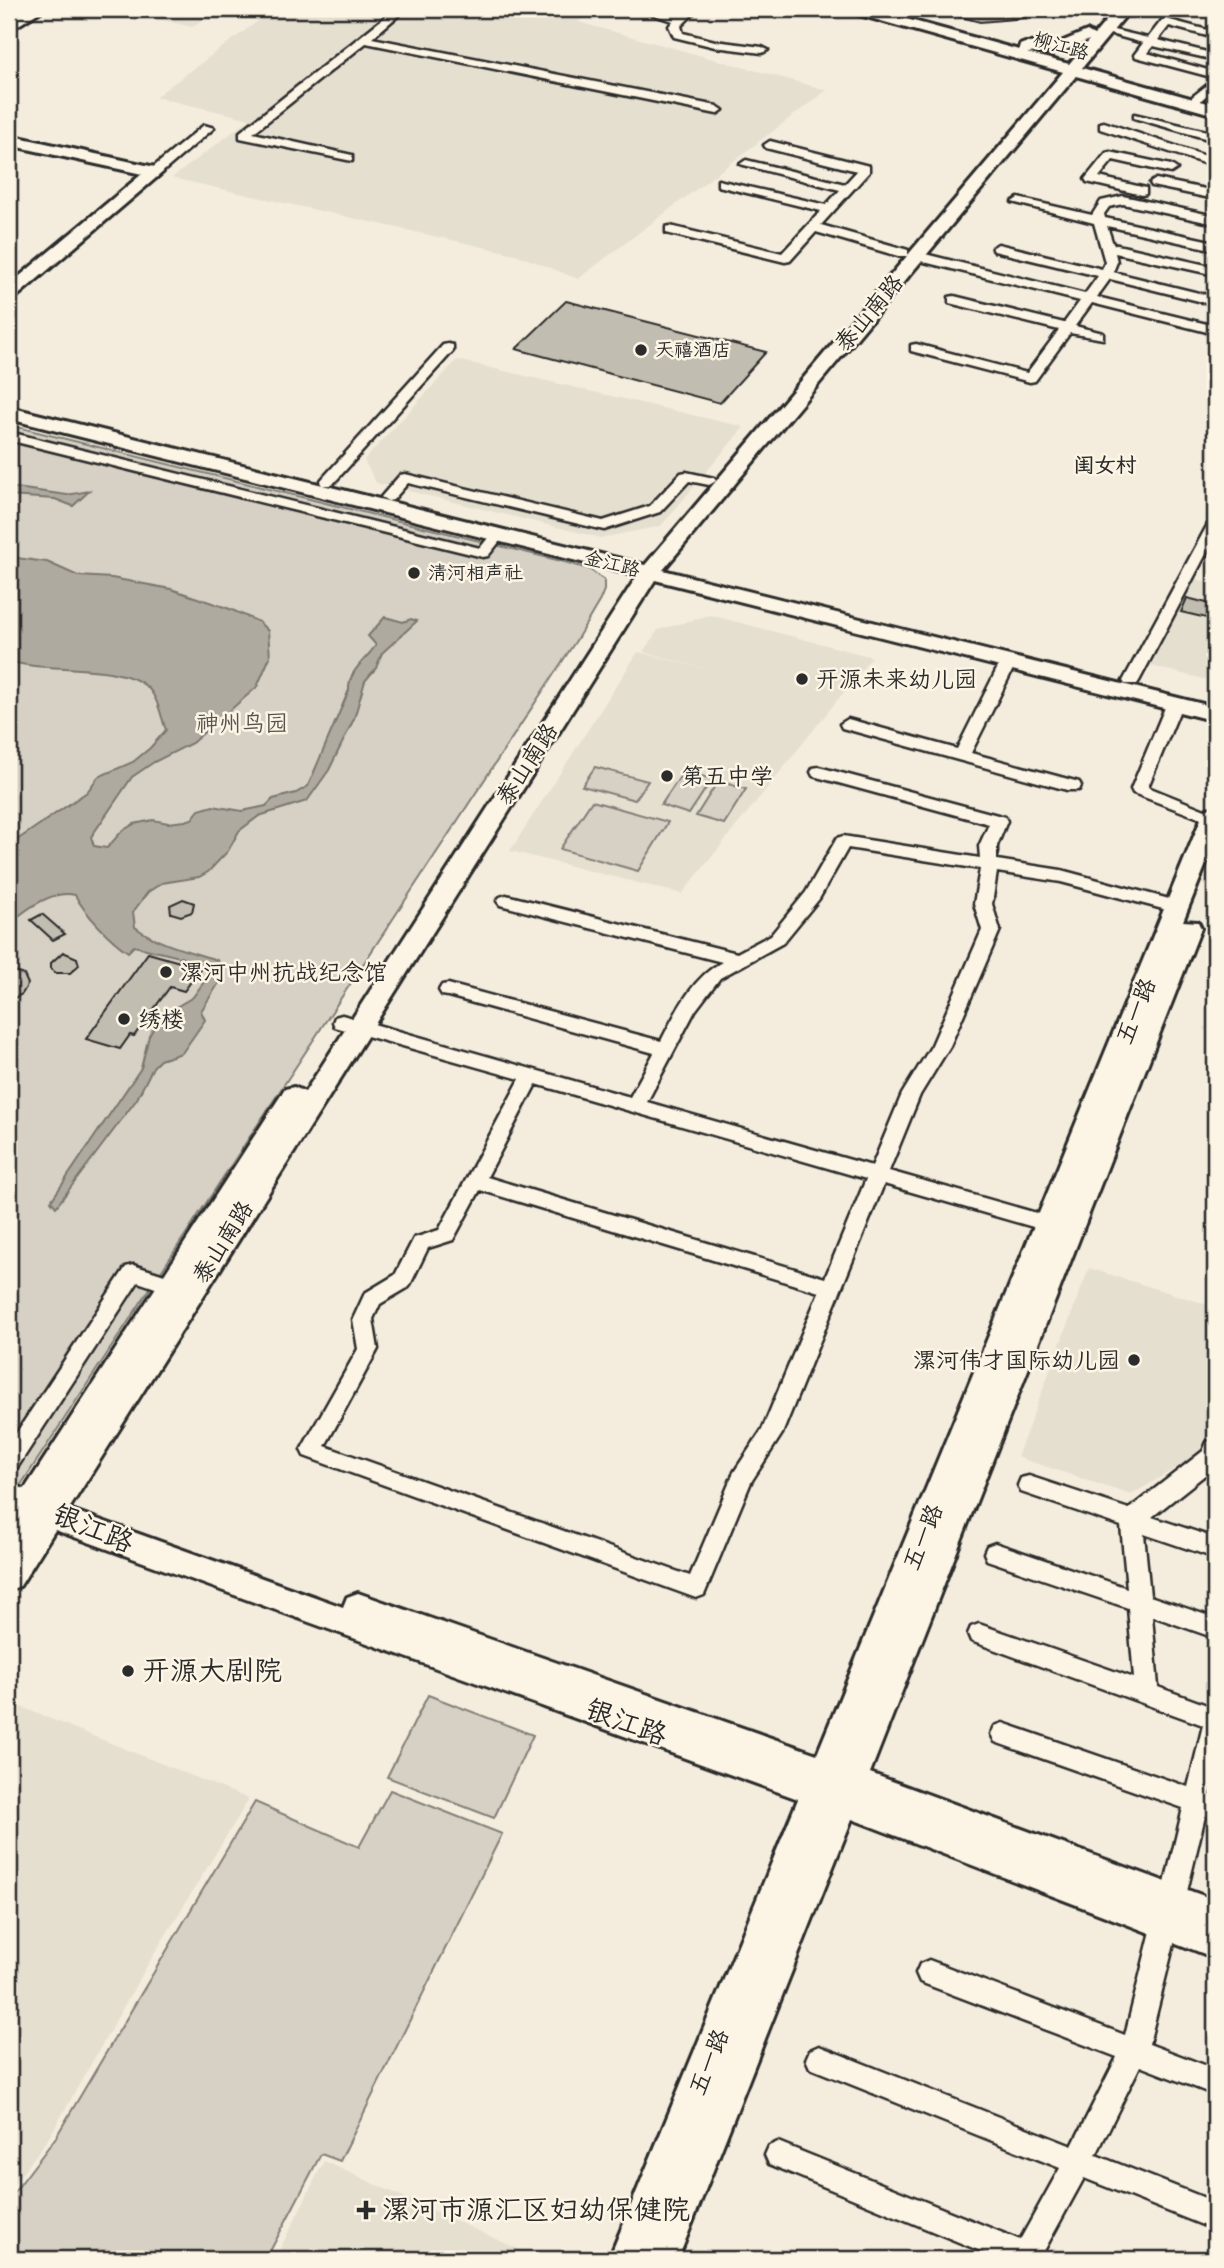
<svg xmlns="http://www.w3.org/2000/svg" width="1224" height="2268" font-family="Pangolin,'LXGW WenKai TC',sans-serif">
<rect width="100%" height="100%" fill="#f4edde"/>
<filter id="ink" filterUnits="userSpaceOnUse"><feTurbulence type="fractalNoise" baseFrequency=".0143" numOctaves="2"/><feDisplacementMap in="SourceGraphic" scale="14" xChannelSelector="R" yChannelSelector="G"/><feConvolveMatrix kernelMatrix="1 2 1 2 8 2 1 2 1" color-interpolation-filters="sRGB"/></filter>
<g filter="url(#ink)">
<g fill="#e5dfd0">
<path d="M116,9H221L192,27Z"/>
<path d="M274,9H598L578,22L827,90L578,279L515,254L172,178L250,119L155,97Z"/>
<path d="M457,360L744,427L661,526L601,538L376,483L364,460Z"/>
<path d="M1195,579L1215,584V682L1151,666Z"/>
<path d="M710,615L872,657L682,894L510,851L638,652L712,670L643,652L658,630Z"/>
<path d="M1089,1268L1215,1307V1413L1204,1451L1131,1495L1017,1457Z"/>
<path d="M9,1702L249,1799L148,1964L50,2136L9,2191Z"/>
<path d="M324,2161L540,2259H275Z"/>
</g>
<g fill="#d6d1c4" stroke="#807e78" stroke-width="2">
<path d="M9,425L561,561L589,569L604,580V590L600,600L577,639L9,1503Z"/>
<path d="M595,767L648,781L635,800L582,786Z"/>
<path d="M684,771L712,779L689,814L661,805Z"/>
<path d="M718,781L746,789L724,824L696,816Z"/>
<path d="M592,801L668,822L638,871L560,849Z"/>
<path d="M428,1695L533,1735L494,1818L387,1777Z"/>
<path d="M390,1790L502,1834L340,2161L321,2154L266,2259H9V2199L56,2137L255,1802L359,1847Z"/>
</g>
<g fill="#afaaa0" stroke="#7a7771" stroke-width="2">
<path d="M9,487L67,495L89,491L73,506L55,499L9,496Z"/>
<path d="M9,557L47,562L78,576L112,578L171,589L230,609L259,622L268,631L270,657L257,687L192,743L154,762L132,777L91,837L94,846L107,848L122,831L134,824L153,820L168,823L185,821L192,819L199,810L213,806L242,811L266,806L273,799L296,793L308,786L349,690C348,671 366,660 376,645L368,636L385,617L403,622L411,619L417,621L382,653L376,668L365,681L354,719L329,770L307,801L259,816L239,831L228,851L208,872L199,877L162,883L148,892L133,912L135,927C159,945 189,951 217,960L224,975L201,1011L205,1020L182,1053L160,1060L153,1067L137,1099L56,1207L51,1201L141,1068L149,1036L161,1016L193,997L211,972L209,964L134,946L128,952C110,940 85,914 75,895C52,889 26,909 9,924V849L17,840L87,792L98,777L133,762L150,748L166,730C161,717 158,696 146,686C117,662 45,673 9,661Z"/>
</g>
<g fill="#c2bdb1" stroke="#2b2b2b" stroke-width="2">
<path d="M946,9H1025L1026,18L980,22L946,13Z"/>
<path d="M566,301L766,352L720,403L516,349Z"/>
<path d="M1187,598L1215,605V620L1181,612Z"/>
<path d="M183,899L194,903L192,912L181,916L171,913L170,905Z"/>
<path d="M42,914L65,934L53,940L31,920Z"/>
<path d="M63,952L77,958L79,965L70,973H56L51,969V963Z"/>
<path d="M148,953L201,968L184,991L170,987L134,1036L130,1035L120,1049L86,1039Z"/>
<path d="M9,969L24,975L28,984L22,994L9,1001Z"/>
</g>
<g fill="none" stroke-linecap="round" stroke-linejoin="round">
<defs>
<g id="street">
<path d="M395,9H406L372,38L717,106L723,110L717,114L366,43L253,133L352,155V161L240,138V132Z"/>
<path d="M635,9H652L678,15L686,9H698L681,26L683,33L715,41L762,47L768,50L762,53L715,47L674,37L669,26L673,21Z"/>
<path d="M1203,9H1215V14L1204,11Z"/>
<path d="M1166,19L1215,32V38L1169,26L1158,40L1215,54V60L1153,46L1147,53L1215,72V78L1136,57L1134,55L1143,43L1099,31L1105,28L1148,38L1162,20Z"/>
<path d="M1215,79V88L1200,101H1192V97Z"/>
<path d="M1134,114L1215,133V141L1134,118Z"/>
<path d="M1104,122L1215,159V167L1100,129V123Z"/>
<path d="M204,125L214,128L159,175H151V169Z"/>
<path d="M770,141L869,166V172L821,225L908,250V256H898L816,232L790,261L785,262L666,233V227L670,226L782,253L821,211L718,186V180L826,205L840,190L740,164L746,160L845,184L857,171L766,148L764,145Z"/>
<path d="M1110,152L1171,165L1177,169L1171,173L1113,160L1099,177L1146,188V194L1142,195L1087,182L1085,179L1106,153Z"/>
<path d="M1156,179L1215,191V199L1152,186L1150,183Z"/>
<path d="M1123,196L1215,216V224L1123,204L1109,207L1104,214L1105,218L1215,242V250L1107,226L1113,244L1215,267V275L1115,253L1117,262L1113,272L1215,297V305L1110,279L1097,297L1215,326V334L1092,303L1075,326L1103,333V339L1070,333L1035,381L1030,382L911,351V345L916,344L1027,373L1059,330L949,303V297L954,296L1064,323L1080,301L912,259L911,256L917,252L1085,294L1098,276L994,251L992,248L998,244L1102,269L1105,262L1094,223L1012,202L1018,198L1092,215L1101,201Z"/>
<path d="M448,344L453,345V351L332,485H322L320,482L322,479L443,345Z"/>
<path d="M17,434L480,548L492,533L497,532L504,536L488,556L483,557L12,441L10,438Z"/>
<path d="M686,472L714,478L716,481L709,485L689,481L660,512L604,530L408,483L393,500L388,501L381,497L400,475L405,474L603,521L650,506L681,473Z"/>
<path d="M1215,520V537L1139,681L1137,684H1125L1123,681L1208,524Z"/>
<path d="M1008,658L1016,663L971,753L1079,782L1081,786L1079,790H1067L842,728L840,724L848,719L957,749L1000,663Z"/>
<path d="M1174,700L1182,705L1148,787L1215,814V824L1133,793L1131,789L1166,705Z"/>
<path d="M819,767L1005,817L1007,821L997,846V860L1061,870L1184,903L1187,907L1178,913L1061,882L997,872L992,904L1000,930L950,1046L920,1095L889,1171L1068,1222L1071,1227L1068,1232L1061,1235L884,1184L782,1434L751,1482L704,1595L696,1598L304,1456L301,1450L358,1349L353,1319L365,1293L395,1275L414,1238L439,1230L520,1079L335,1027L333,1022L335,1017L342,1015L630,1097L654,1053L448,996L442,995L439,990L442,985L448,984L661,1041C676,1012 692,978 722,962L500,905L497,901L500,897L506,895L737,953L771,935L806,892L837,838L843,836L980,858L979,846L989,824L813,776L811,772L813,768ZM848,848L980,869L974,904L982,930L932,1045L902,1094L872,1166L647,1102L695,1011L720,978L783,943L819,899ZM536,1084L866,1179L825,1278L487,1177ZM480,1190L819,1292L762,1430L734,1472L690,1576L325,1446L378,1349L373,1319L380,1304L409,1287L428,1248L453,1240Z"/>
<path d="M133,1265L177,1279L180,1285L177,1291L170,1293L138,1282L17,1468L9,1471V1444L126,1267Z"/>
<path d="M1215,1439V1467L1152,1517L1215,1538V1558L1144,1534L1150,1596L1215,1618V1638L1152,1616L1158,1687L1215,1708V1774L1210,1795L1215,1797V1819L1205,1816L1185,1900L1182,1908L1173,1912L1164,1908L1161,1900L1183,1808L995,1742L991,1734L995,1726L1003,1723L1188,1787L1203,1725L971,1641L968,1634L971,1627L979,1624L1134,1678L1128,1608L987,1560L984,1553L987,1546L995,1543L1127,1588L1121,1526L1021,1492L1018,1485L1021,1478L1029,1476L1129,1509L1203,1451L1207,1442Z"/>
<path d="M9,1484L41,1494L44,1501L41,1508L33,1510L9,1502Z"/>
<path d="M1166,1911L1175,1914L1179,1923L1149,2044L1215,2069V2095L1140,2066L1096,2155L1215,2202V2230L1084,2178L1044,2251L1047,2259H1000L769,2164L765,2155L769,2146L778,2142L1020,2240L1060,2168L810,2068L806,2059L810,2050L819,2046L1072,2146L1117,2057L920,1982L916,1973L920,1964L929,1960L1125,2035L1153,1923L1157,1914Z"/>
</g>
<g id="secondary">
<path d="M27,9H44L9,31V21Z"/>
<path d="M847,9H870L1019,50L1020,45L1025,43L1061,42L1087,31L1094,35L1116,9H1131L1082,68L1215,105V115L1076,76L663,570L1215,707V721L655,580L69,1509L343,1607L347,1597L358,1593L817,1754L1203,814L1207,809L1215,807V842L1183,921L1198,922L1201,928L870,1773L1215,1900V1958L852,1819L678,2259H609L798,1799L55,1530L20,1586L9,1590V1513L285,1089L294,1087L305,1092L637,576L9,419V407L645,565L1063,72L849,12ZM1089,40L1069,64L1027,53L1063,51Z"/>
<path d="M9,135L155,167L163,172L15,298L9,299V285L142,174L9,145Z"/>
</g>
</defs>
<use href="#street" stroke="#2b2b2b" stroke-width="5"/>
<use href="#secondary" stroke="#2b2b2b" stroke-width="6"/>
<use href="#street" fill="#fcf5e5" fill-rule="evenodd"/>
<use href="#secondary" fill="#fcf5e5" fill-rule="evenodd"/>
</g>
</g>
<g fill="#2b2b2b" stroke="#fcf5e5" stroke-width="2.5">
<circle cx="641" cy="350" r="7"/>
<circle cx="414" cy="573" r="7"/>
<circle cx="802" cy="679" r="7"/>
<circle cx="667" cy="776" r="7"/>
<circle cx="166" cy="972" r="7"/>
<circle cx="124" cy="1019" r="7"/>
<circle cx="1134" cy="1360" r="7"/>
<circle cx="128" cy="1671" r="7"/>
<path d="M362.5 2199.5h7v7h7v7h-7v7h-7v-7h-7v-7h7z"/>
</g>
<g text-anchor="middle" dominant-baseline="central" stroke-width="5" stroke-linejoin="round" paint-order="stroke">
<g font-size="19" fill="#2b2b2b" stroke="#fcf5e5">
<text transform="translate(1061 46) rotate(16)">柳江路</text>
<text transform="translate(612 564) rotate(14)">金江路</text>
</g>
<g font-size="19" fill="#2b2b2b" stroke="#fcf5e5" text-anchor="start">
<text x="655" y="350">天禧酒店</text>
<text x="428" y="573">清河相声社</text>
</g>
<g font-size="21" font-weight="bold" fill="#2b2b2b" stroke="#fcf5e5">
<text x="1105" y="465">闺女村</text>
</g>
<g font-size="23" fill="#2b2b2b" stroke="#fcf5e5">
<text transform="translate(869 313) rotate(-50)">泰山南路</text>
<text transform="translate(527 764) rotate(-57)">泰山南路</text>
<text transform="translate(1136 1011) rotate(-68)">五一路</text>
<text transform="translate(223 1242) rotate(-58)">泰山南路</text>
<text transform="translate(923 1537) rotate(-68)">五一路</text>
<text transform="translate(709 2062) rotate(-68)">五一路</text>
</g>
<g font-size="23" fill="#2b2b2b" stroke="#fcf5e5" text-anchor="start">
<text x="816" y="679">开源未来幼儿园</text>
<text x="681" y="776">第五中学</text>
<text x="180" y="972">漯河中州抗战纪念馆</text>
<text x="138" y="1019">绣楼</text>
<text x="1120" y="1360" text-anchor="end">漯河伟才国际幼儿园</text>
</g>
<g font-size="23" fill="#565451" stroke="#fcf5e5">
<text x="242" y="723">神州鸟园</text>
</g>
<g font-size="28" fill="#2b2b2b" stroke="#fcf5e5">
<text transform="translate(93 1529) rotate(22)">银江路</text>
<text transform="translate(626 1723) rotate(20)">银江路</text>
</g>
<g font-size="28" fill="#2b2b2b" stroke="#fcf5e5" text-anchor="start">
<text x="142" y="1671">开源大剧院</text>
<text x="382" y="2210">漯河市源汇区妇幼保健院</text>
</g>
</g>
<rect width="1224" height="2268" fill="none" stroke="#fcf5e5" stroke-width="35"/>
<rect x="18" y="18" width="1189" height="2233" fill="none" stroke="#2b2b2b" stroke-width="2.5" filter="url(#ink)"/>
</svg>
